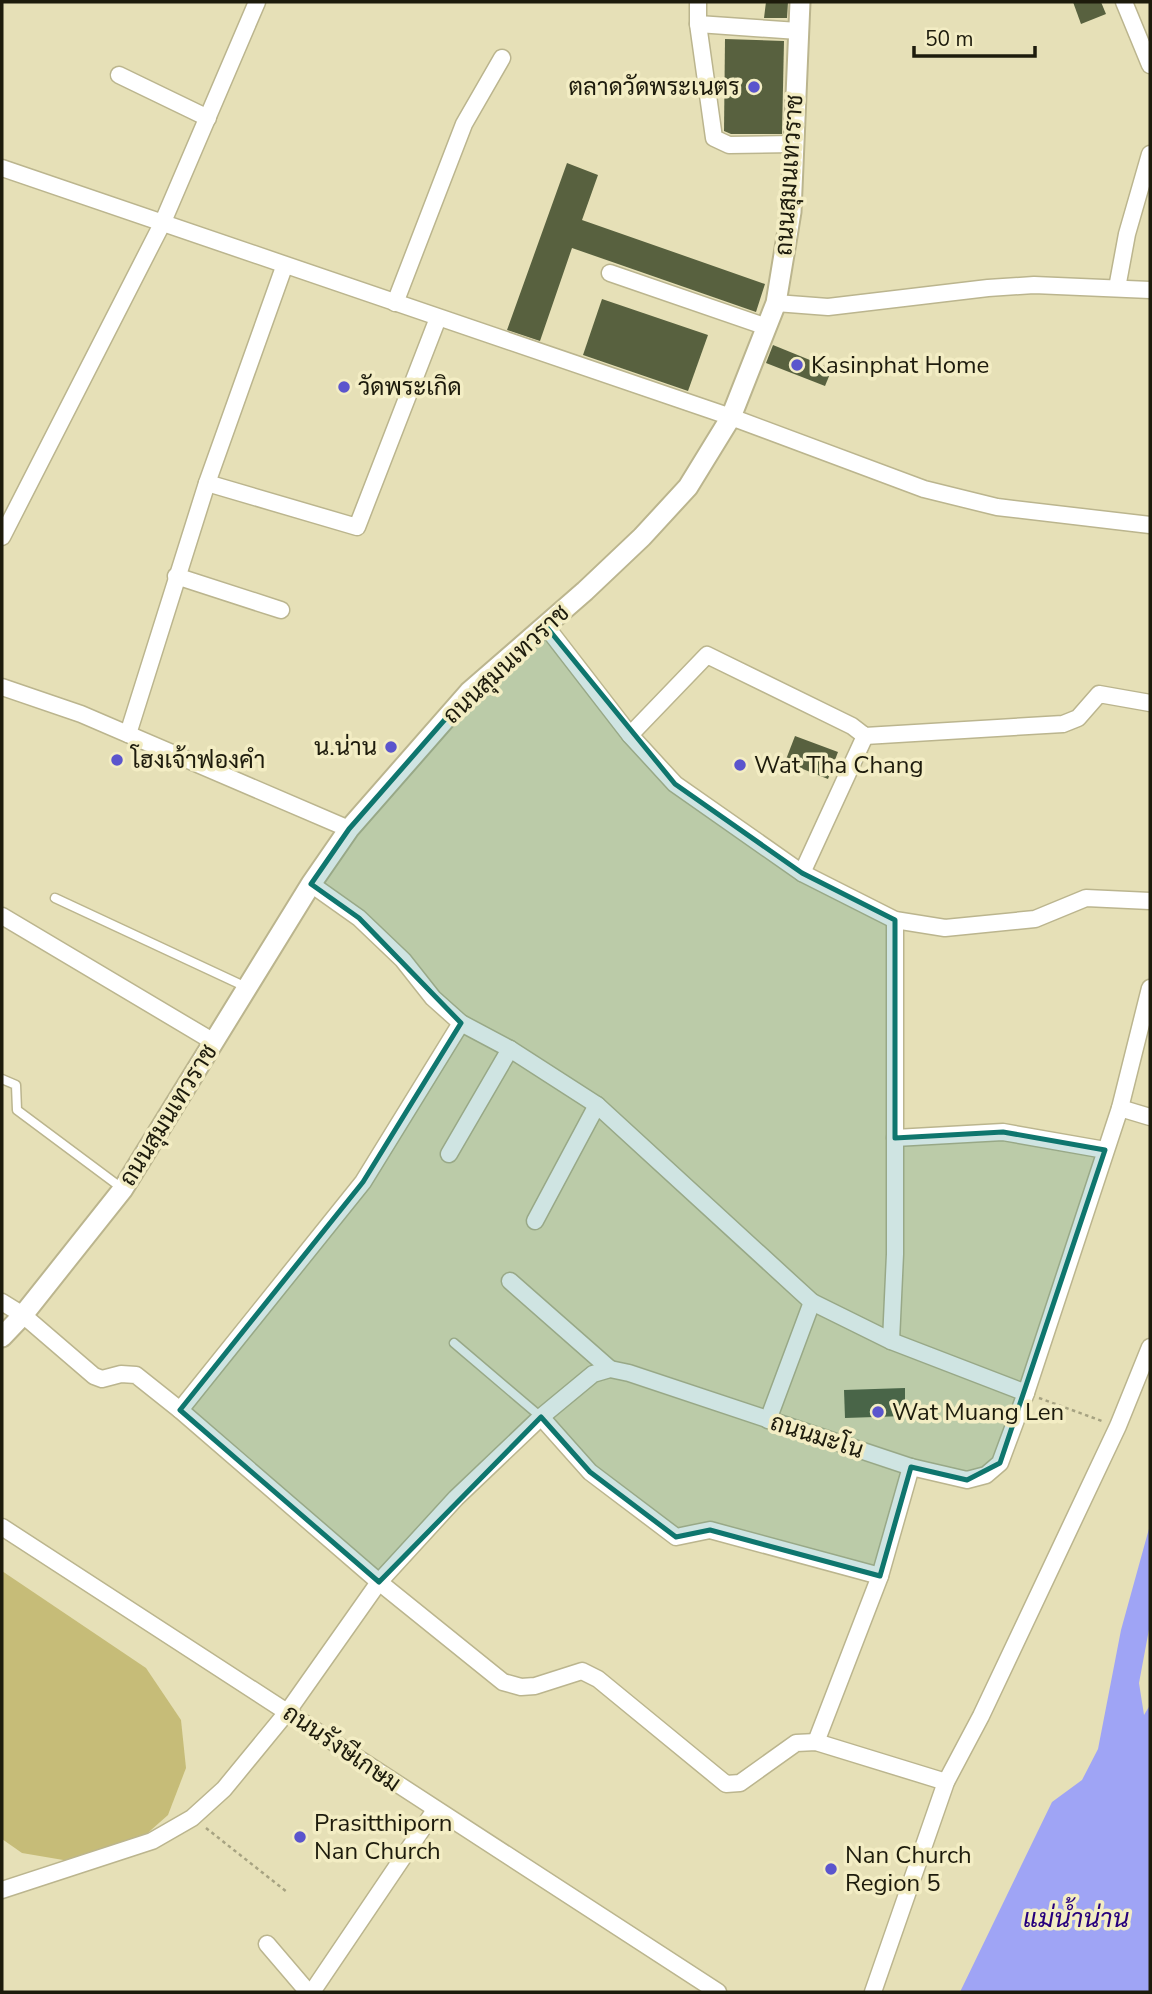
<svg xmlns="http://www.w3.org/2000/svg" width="1152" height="1994" font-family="'Nunito Sans',Sarabun,sans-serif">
<rect width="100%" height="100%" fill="#e6e0b7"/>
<path fill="#c6bc78" d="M2,1571L146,1668L181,1720L186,1768L168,1815L133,1846L81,1863L22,1853L2,1839Z"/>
<path fill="#9fa4f5" d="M1150,1525V1624L1139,1683L1144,1715L1150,1705V1992H960L1052,1802L1082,1780L1098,1749L1121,1630Z"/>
<g fill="#58613f">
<path d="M766,2H788L787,18H764Z"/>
<path d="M1073,2H1101L1106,14L1081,24Z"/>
<path d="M725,39L784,41L782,134H731L724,131Z"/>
<path d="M567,163L598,175L582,220L765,284L756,312L572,248L540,341L507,330Z"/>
<path d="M602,299L708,335L688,391L583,355Z"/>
<path d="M773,345L832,369L825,386L766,363Z"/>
<path d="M795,736L838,752L828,779L785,762Z"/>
<path d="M905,1388V1416L845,1418L844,1390Z"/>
</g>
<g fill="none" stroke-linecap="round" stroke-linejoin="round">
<defs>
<g id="service">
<path d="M55,898L246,987"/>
<path d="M2,1079L16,1085L17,1110L123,1189"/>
<path d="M454,1343L541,1417"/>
</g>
<g id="minor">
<path d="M698,2V24L714,138L729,145L795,144"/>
<path d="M1124,2L1150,65"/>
<path d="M698,24L798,31"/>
<path d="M119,75L208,118"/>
<path d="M2,168L731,417L924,489L997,507L1150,525"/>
<path d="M610,273L767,327"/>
<path d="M1117,288L1127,234L1150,154"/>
<path d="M395,303L464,124L502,58"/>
<path d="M776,303L828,307L988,288L1034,285L1150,290"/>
<path d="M207,483L357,527L438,318"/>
<path d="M2,537L162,224L257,2"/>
<path d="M176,576L281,610"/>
<path d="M545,625L630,735L675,784L802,873L895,920L945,928L1035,919L1086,898L1150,901"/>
<path d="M2,687L81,714L349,829"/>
<path d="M128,734L207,483L284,267"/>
<path d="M630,735L707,655L852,726L865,736L1063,724L1078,718L1099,694L1150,703"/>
<path d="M802,873L865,736"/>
<path d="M311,884L359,918L403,960L433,998L461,1023L510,1049L597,1105L812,1302L891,1341L1026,1393"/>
<path d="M2,916L214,1042"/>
<path d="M1120,1108L1150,1117"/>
<path d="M895,1138L1003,1132L1105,1150"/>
<path d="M449,1154L510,1049"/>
<path d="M535,1221L597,1105"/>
<path d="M510,1281L610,1369"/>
<path d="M2,1302L23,1315L94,1376L102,1379L121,1374L136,1375L180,1410L379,1582L503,1682L521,1687L535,1686L582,1671L598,1679L726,1784L740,1783L796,1743L816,1742L946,1782"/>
<path d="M891,1341L895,1254V920"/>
<path d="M180,1410L363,1182L461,1023"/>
<path d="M541,1417L590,1472L676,1537L710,1530L880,1576"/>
<path d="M768,1420L812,1302"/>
<path d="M2,1527C241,1681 479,1838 718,1992"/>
<path d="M816,1742L880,1576L911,1467"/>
<path d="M2,1890L152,1841L192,1818L224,1789L288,1711L379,1582L456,1498L541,1417L593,1374L610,1369L629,1373L911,1467L967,1480L986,1475L1000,1463L1026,1393L1120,1108L1150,988"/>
<path d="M267,1944L308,1992"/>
<path d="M312,1992L435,1810"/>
<path d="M873,1992L946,1782L981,1716L1118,1426L1150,1347"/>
</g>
<path id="tertiary" d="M2,1337L23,1315L123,1189L311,884L349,829L469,692L585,591L642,537L688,487L731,417L776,303L791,212L800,2"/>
</defs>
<use href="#service" stroke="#bbb58e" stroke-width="11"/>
<use href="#minor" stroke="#bbb58e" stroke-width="19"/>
<use href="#tertiary" stroke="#bbb58e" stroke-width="23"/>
<g stroke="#a7a382" stroke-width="2.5" stroke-dasharray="3.5 3.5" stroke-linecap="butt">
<path d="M1039,1398L1102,1421"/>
<path d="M206,1828L287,1892"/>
</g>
<use href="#service" stroke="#fff" stroke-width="8"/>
<use href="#minor" stroke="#fff" stroke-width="16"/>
<use href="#tertiary" stroke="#fff" stroke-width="19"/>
</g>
<path fill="#0f766e" fill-opacity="0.2" stroke="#0f766e" stroke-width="5" stroke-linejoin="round" d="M545,625L675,784L802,873L895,920V1138L1003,1132L1105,1150L1000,1463L967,1480L911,1467L880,1576L710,1530L676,1537L590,1472L541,1417L379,1582L180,1410L363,1182L461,1023L359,918L311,884L349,829L469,692Z"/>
<g fill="#5b55cd" stroke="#f3edc4" stroke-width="2.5">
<circle cx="754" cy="87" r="7"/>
<circle cx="797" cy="365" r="7"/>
<circle cx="344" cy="387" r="7"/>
<circle cx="391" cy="747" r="7"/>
<circle cx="117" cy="760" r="7"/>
<circle cx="740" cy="765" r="7"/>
<circle cx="878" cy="1412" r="7"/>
<circle cx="300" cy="1837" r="7"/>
<circle cx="831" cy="1869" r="7"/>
</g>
<g text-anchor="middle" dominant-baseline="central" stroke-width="7" stroke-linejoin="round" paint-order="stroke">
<g font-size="24" fill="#1d1b0c" stroke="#f3edc4" text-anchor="start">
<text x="740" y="87" text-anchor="end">ตลาดวัดพระเนตร</text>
<text x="811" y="365">Kasinphat Home</text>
<text x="358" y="387">วัดพระเกิด</text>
<text x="377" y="747" text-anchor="end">น.น่าน</text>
<text x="131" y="760">โฮงเจ้าฟองคำ</text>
<text x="754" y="765">Wat Tha Chang</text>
<text x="892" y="1412">Wat Muang Len</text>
<text x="314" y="1823">Prasitthiporn<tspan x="314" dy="28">Nan Church</tspan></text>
<text x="845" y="1855">Nan Church<tspan x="845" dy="28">Region 5</tspan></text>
</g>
<g font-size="24" fill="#1d1b0c" stroke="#f3edc4">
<text transform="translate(789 175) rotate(-86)">ถนนสุมนเทวราช</text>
<text transform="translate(506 664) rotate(-43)">ถนนสุมนเทวราช</text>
<text transform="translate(168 1115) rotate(-58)">ถนนสุมนเทวราช</text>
<text transform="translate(817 1436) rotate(18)">ถนนมะโน</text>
<text transform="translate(342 1748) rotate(34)">ถนนรังษีเกษม</text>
</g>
<g font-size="26" font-style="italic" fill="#26007d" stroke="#f3edc4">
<text x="1076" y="1918">แม่น้ำน่าน</text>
</g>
</g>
<rect width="1152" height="1994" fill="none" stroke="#1d1b0c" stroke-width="7"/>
<path d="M914 46v10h121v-10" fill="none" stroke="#1d1b0c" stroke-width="3.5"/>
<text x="925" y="46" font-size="21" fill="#1d1b0c" stroke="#f3edc4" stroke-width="5" paint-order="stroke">50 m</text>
</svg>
